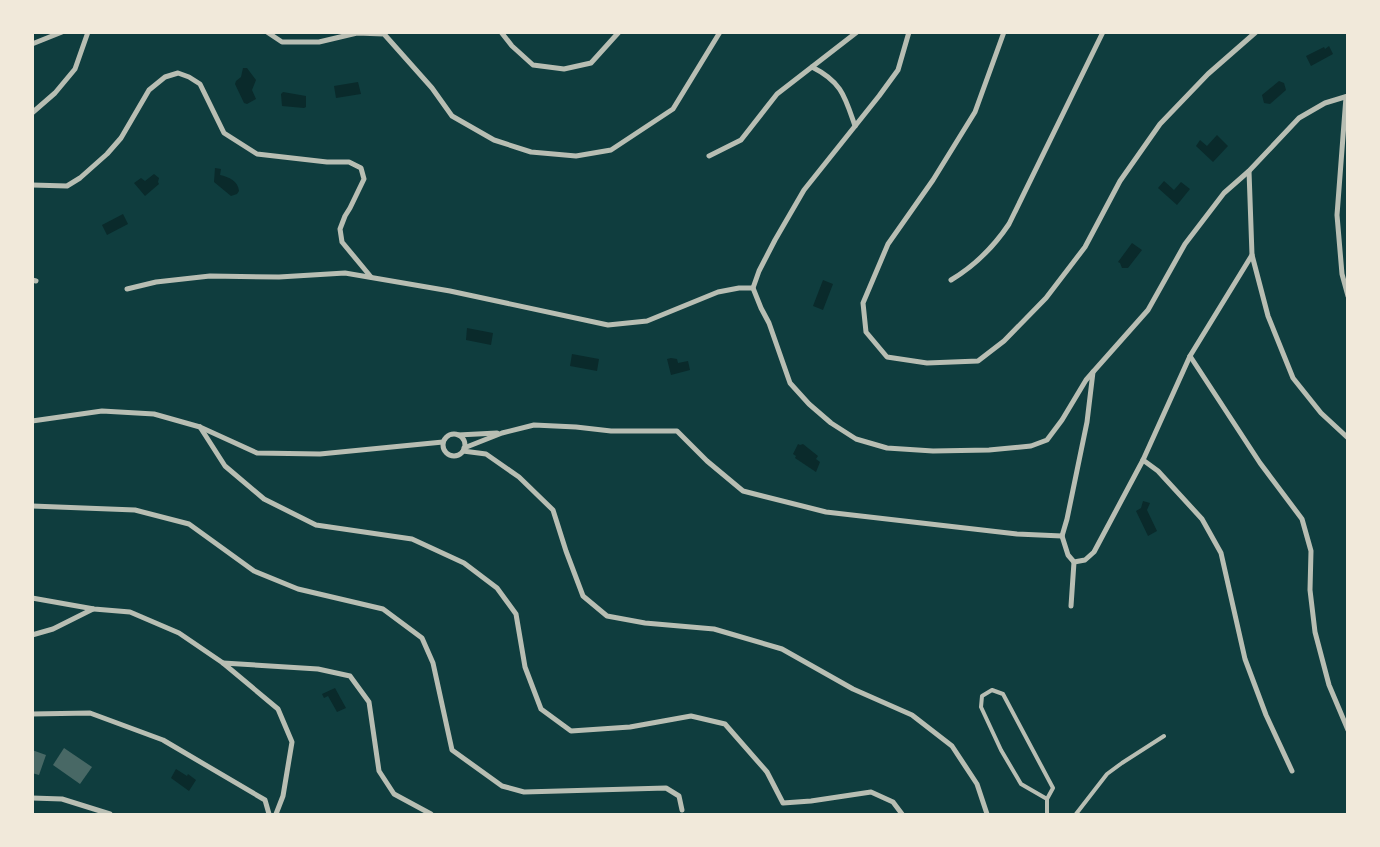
<svg xmlns="http://www.w3.org/2000/svg" width="1380" height="847" font-family="Rubik,sans-serif">
<rect width="100%" height="100%" fill="#0f3d3e"/>
<g fill="#0a2a2b">
<path d="M1329,46L1333,54L1311,66L1306,56L1324,47L1325,49Z"/>
<path d="M243,68H247L256,80L252,90L256,99L247,104L244,103L235,84L236,81L241,77Z"/>
<path d="M1279,81L1284,83L1286,90L1270,104L1264,103L1262,95Z"/>
<path d="M358,82L361,94L336,98L334,86Z"/>
<path d="M283,92L306,96V107L304,108L282,106L281,94Z"/>
<path d="M1217,135L1228,146L1213,162L1196,146L1200,140L1207,146Z"/>
<path d="M215,168L221,169L220,175C229,177 238,181 239,191L237,194L231,196L214,182Z"/>
<path d="M154,174L159,178L158,182L159,184L145,196L134,183L141,178L145,181Z"/>
<path d="M1164,181L1174,190L1181,182L1190,189L1177,205L1158,188Z"/>
<path d="M123,214L128,224L107,235L102,225Z"/>
<path d="M1132,243L1142,250L1128,268H1122L1120,263L1118,262Z"/>
<path d="M823,280L833,284L823,310L813,306Z"/>
<path d="M467,328L493,333L491,345L466,340Z"/>
<path d="M572,354L599,359L597,371L570,366Z"/>
<path d="M671,358L677,359L678,363L688,361L690,370L671,375L667,359Z"/>
<path d="M798,444L800,445L803,444L818,456L816,459L820,462L816,472L795,458L796,456L793,454Z"/>
<path d="M1143,501L1150,503L1147,510L1157,531L1148,536L1136,511L1141,508Z"/>
<path d="M335,688L346,708L337,712L328,696L324,698L322,694Z"/>
<path d="M176,769L187,776L188,774L196,780L189,791L171,778Z"/>
</g>
<g fill="#486865">
<path d="M64,748L92,767L80,784L53,765Z"/>
<path d="M32,750L46,755L39,775L32,773Z"/>
</g>
<g fill="none" stroke-linecap="round" stroke-linejoin="round">
<g stroke="#b8beb3" stroke-width="4">
<path d="M992,690L1003,694L1053,788L1047,799L1021,784L1001,750L981,707L982,696Z"/>
<path d="M1047,814V799"/>
<path d="M1076,814L1107,774L1122,763L1164,736"/>
</g>
<g stroke="#b8beb3" stroke-width="5">
<path d="M267,32L282,42H319L357,33L384,34L432,88L452,116L494,140L531,152L576,156L611,150L673,109L720,32"/>
<path d="M501,32L512,46L533,65L564,69L591,63L619,32"/>
<path d="M909,32L898,70L879,96L804,190L775,240L759,271L753,288L761,308L769,323L790,383L809,404L831,423L856,439L887,448L933,451L989,450L1031,446L1047,440L1062,420L1086,380L1093,372"/>
<path d="M1004,32L975,112L933,180L888,244L863,303L866,332L887,357L927,363L978,361L1004,341L1046,298L1085,247L1120,181L1160,124L1208,74L1256,32"/>
<path d="M32,44L62,32"/>
<path d="M812,67C842,82 845,97 855,126"/>
<path d="M1346,97L1337,215L1342,274L1348,296"/>
<path d="M32,113L55,93L75,69L88,32"/>
<path d="M709,156L741,140L777,94L857,32"/>
<path d="M1249,171L1252,255L1268,316L1293,378L1321,413L1348,438"/>
<path d="M32,185L67,186L80,178L107,154L121,138L149,90L165,77L178,73L189,77L200,84L224,133L257,154L327,162H349L361,168L364,179L350,208L345,216L340,229L342,242L371,277"/>
<path d="M32,280L36,281"/>
<path d="M951,280C976,265 993,248 1009,224L1103,32"/>
<path d="M127,289L156,282L210,276L279,277L345,273L450,291L608,325L647,321L718,292L739,288H753"/>
<path d="M1190,356L1260,463L1302,519L1311,551L1310,590L1315,632L1329,685L1348,730"/>
<path d="M32,421L102,411L154,414L200,427L257,453L320,454L443,442"/>
<path d="M200,427L225,466L264,499L316,525L412,539L464,563L497,588L516,614L525,667L541,709L571,731L630,727L691,716L725,724L767,772L783,803L811,801L871,792L893,802L902,814"/>
<circle cx="454" cy="445" r="11"/>
<path d="M458,435L497,433"/>
<path d="M464,448L502,433L534,425L576,427L611,431H677L707,461L743,491L826,512L1017,534L1062,536"/>
<path d="M463,451L486,454L519,477L553,510L566,551L583,596L607,616L645,623L714,629L782,649L853,689L912,715L952,746L977,784L987,814"/>
<path d="M1143,460L1158,471L1202,519L1221,553L1245,659L1266,715L1292,771"/>
<path d="M32,506L135,510L189,524L254,571L298,589L383,609L422,638L433,663L452,750L502,786L524,792L666,788L679,796L682,810"/>
<path d="M1062,536L1067,519L1087,422L1093,372L1148,310L1185,244L1224,193L1249,171L1299,118L1325,103L1348,96"/>
<path d="M1062,536L1068,555L1074,562L1085,560L1094,552L1143,460L1190,356L1252,255"/>
<path d="M32,598L94,609L130,612L179,633L223,663L278,709L292,742L283,796L276,814"/>
<path d="M1071,606L1074,562"/>
<path d="M32,635L53,629L93,609"/>
<path d="M223,663L318,669L350,676L369,702L379,771L394,794L431,814"/>
<path d="M32,714L90,713L163,740L265,800L269,814"/>
<path d="M32,798L62,799L110,814"/>
</g>
</g>
<rect width="1380" height="847" fill="none" stroke="#f1e9da" stroke-width="68"/>
</svg>
